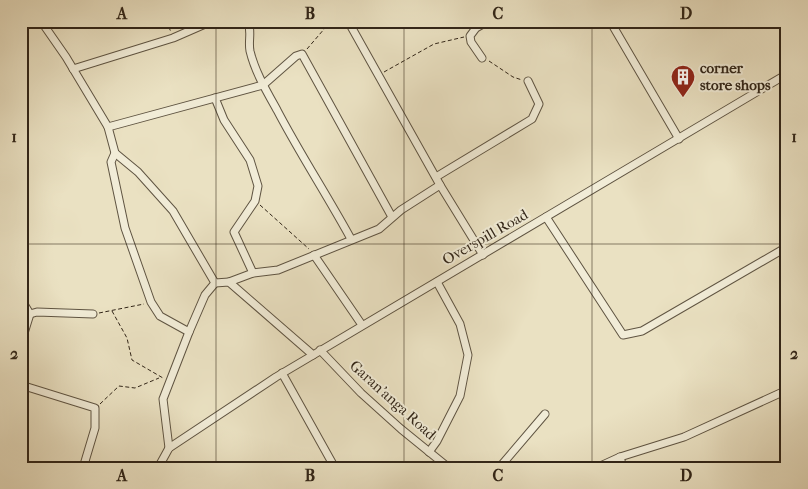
<svg xmlns="http://www.w3.org/2000/svg" width="808" height="489" font-family="'IM FELL French Canon',serif">
<rect width="100%" height="100%" fill="#eae1c2"/>
<filter id="stains"><feTurbulence type="fractalNoise" baseFrequency=".004" numOctaves="4"/><feColorMatrix values="0 0 0 0 .2 0 0 0 0 .09 0 0 0 0 .02 0 0 0 .5 -.17"/></filter>
<radialGradient id="worn" r=".72"><stop offset=".6" stop-color="#630" stop-opacity="0"/><stop offset="1" stop-color="#630" stop-opacity=".3"/></radialGradient>
<g fill="none" stroke-linecap="round" stroke-linejoin="round">
<defs>
<g id="minor">
<path d="M41,21L66,57L108,127L115,153L138,172L173,211L215,283L205,295L189,332L163,399L169,448"/>
<path d="M248,21C252,32 248,41 250,51C255,72 267,92 277,110C300,154 327,195 351,239"/>
<path d="M348,21L440,185L483,255"/>
<path d="M610,21L679,139"/>
<path d="M482,58L471,42L470,36L476,28L488,21"/>
<path d="M73,69L173,38L212,21"/>
<path d="M215,98L224,120L250,160L258,186L255,201L234,232L253,273"/>
<path d="M108,127L263,85L296,56L302,54L392,217"/>
<path d="M115,153L111,162L125,228L151,302L160,316L189,332"/>
<path d="M436,177L532,119L539,104L528,81"/>
<path d="M546,217L623,335L642,331L787,247"/>
<path d="M314,255L362,325"/>
<path d="M229,282L253,273L278,270L379,229L401,210L440,185"/>
<path d="M215,283L229,282L313,355"/>
<path d="M21,299L30,314L21,343"/>
<path d="M30,314L37,312L93,314"/>
<path d="M320,350L361,393L401,429L449,468"/>
<path d="M282,373L335,468"/>
<path d="M21,385L95,408V428L83,468"/>
<path d="M429,452L437,441L460,396L468,355L460,324L437,282"/>
<path d="M620,457L623,468"/>
<path d="M158,468L169,448L276,377L787,74"/>
<path d="M499,468L545,414"/>
<path d="M596,468L620,457L684,437L787,390"/>
</g>
</defs>
<use href="#minor" stroke="#5f5442" stroke-width="9"/>
<g stroke="#312518" stroke-width="1" stroke-dasharray="4 2.5" stroke-linecap="butt">
<path d="M166,21L171,32"/>
<path d="M307,49L331,21"/>
<path d="M489,61L513,77L522,80"/>
<path d="M384,72L434,44L464,37"/>
<path d="M260,205L309,249"/>
<path d="M112,311L127,338L132,360L163,378"/>
<path d="M99,313L144,304"/>
<path d="M100,404L119,386L135,388L159,378"/>
</g>
<use href="#minor" stroke="#f1ecd7" stroke-width="7"/>
</g>
<path fill="none" stroke="#312518" stroke-width="1" stroke-opacity="0.55" d="M216,21V468M404,21V468M592,21V468M21,244H787"/>
<defs>
<symbol id="building-pin" viewBox="-11 -11 22 30"><path d="M0 17L-7.5 6A9.5 9.5 0 1 1 7.5 6Z" fill="#8f2418" stroke="#f1ecd7"/><path d="M-4-6H4V6H1V3H-1V6H-4ZM-2.5-4.3h1.7v1.8h-1.7ZM.8-4.3h1.7v1.8H.8ZM-2.5-1h1.7V.8h-1.7ZM.8-1h1.7V.8H.8Z" fill="#fff"/></symbol>
</defs>
<g fill-rule="evenodd">
<use href="#building-pin" x="669" y="63" width="28" height="38"/>
</g>
<g text-anchor="middle" dominant-baseline="central" stroke-width="4" stroke-linejoin="round" paint-order="stroke">
<g font-size="15" font-weight="bold" fill="#312518" stroke="#f1ecd7" text-anchor="start">
<text x="700" y="68">corner<tspan x="700" dy="17">store shops</tspan></text>
</g>
<g font-size="15" fill="#312518" stroke="#f1ecd7">
<text transform="translate(485 237) rotate(-30)">Overspill Road</text>
<text transform="translate(393 400) rotate(42)">Garan'anga Road</text>
</g>
</g>
<rect width="808" height="489" fill="none" stroke="#eae1c2" stroke-width="55"/>
<rect x="28" y="28" width="752" height="434" fill="none" stroke="#312518" stroke-width="2"/>
<g font-size="16" text-anchor="middle" font-weight="bold" fill="#312518">
<text x="122" y="19">A</text>
<text x="310" y="19">B</text>
<text x="498" y="19">C</text>
<text x="686" y="19">D</text>
<text x="14" y="142">1</text>
<text x="794" y="142">1</text>
<text x="14" y="359">2</text>
<text x="794" y="359">2</text>
<text x="122" y="481">A</text>
<text x="310" y="481">B</text>
<text x="498" y="481">C</text>
<text x="686" y="481">D</text>
</g>
<rect width="100%" height="100%" filter="url(#stains)"/>
<rect width="100%" height="100%" fill="url(#worn)"/>
</svg>
